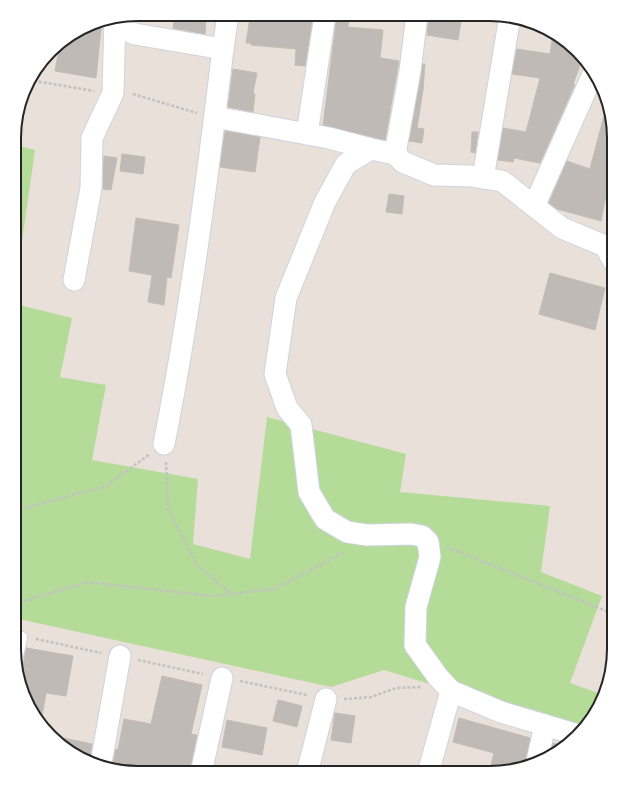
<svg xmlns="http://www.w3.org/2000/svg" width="628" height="787" font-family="'Source Sans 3',sans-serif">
<rect width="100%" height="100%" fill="#e8e0d9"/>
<g fill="#b5db99">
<path d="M15,145L35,150L15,290Z"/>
<path d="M15,304L72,318L60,377L106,385L92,460L198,479L193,544L250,559L267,417L406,454L400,492L550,506L541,572L602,596L570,683L601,694L593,718L580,730L384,670L331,687L14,618Z"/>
</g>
<g fill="#c0bab6" stroke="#c3bcb3">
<path d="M175,14H206L205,34L173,28Z"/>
<path d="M266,14L313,15L305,66L295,65L296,49L251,45V43H246L250,18L266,20Z"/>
<path d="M337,15H349L348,27L383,30L380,58L399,61L385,140L323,125Z"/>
<path d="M429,15H462L458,40L427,35Z"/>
<path d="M102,20L96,78L55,71L60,43Z"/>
<path d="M553,33L559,35L582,60L573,84H575L540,163L514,158L513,162L498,160L503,128L526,132L540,78L512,74L517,49L550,54Z"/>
<path d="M423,64H425L423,90L417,128L424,129L422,143L409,141Z"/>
<path d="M233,69L257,73L253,93L255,94L253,112L228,107Z"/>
<path d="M606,108L614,138V180L609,179L601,221L557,209L549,203L567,161L590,169Z"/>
<path d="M225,131L260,137L255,172L220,167Z"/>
<path d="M472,132H478L475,153L471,152Z"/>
<path d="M122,154L145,157L143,174L120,171Z"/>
<path d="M104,156L117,158L111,190L103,189Z"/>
<path d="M389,194L404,196L402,214L386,212Z"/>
<path d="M136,218L179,225L171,278L167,277L164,305L148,302L152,275L129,271Z"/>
<path d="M550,273L605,288L595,330L539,314Z"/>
<path d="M26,648L73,656L66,696L46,693L41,722L31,711L19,668L23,664Z"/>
<path d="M162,676L202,685L191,734L197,735L189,773H130L112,767L116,749L118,750L124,719L151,724Z"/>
<path d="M278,700L302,706L297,727L273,721Z"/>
<path d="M335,713L355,716L351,743L331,740Z"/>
<path d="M459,718L530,738L526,764L498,773H489L494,753L453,742Z"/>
<path d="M227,720L267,728L262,755L222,747Z"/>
<path d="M54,736L92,744L90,759L69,752Z"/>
<path d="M553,743L563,746L550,757Z"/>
</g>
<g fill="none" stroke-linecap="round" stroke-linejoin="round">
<defs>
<path id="service" d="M17,662L22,637"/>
<g id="minor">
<path d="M116,18L123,29L135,34L223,49C207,181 190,313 164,444"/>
<path d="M223,49L228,14"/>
<path d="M215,117L329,138L371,149"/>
<path d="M307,134L325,15"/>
<path d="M395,154L410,71L417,15"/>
<path d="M483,178L510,16"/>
<path d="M534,206L594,72"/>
<path d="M74,280L91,188L92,138L113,93L115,18"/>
<path d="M575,734L501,712L451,691L438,677L415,645L416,607L430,557L428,542L422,536L411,534L367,535L347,532L325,519L309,492L301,425L287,408L275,374L286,298L325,202L346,164L371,149L395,154L403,162L434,175L470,176L502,181L562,228L605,246L614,262"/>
<path d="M537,761L545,725"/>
<path d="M101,763L120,656"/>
<path d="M201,773L222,678"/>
<path d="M307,773L326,699"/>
<path d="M428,773L451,691"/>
</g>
</defs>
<use href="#service" stroke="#ced3df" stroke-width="12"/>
<use href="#minor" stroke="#ced3df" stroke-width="23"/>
<g stroke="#c2c2c2" stroke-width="2.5" stroke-dasharray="3 2" stroke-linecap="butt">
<path d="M29,80L94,91"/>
<path d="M133,94L197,113"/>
<path d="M166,462L168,509L197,565L230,593"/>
<path d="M14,511L106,486L150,454"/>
<path d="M447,547L614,614"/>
<path d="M14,604L88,582L212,596L275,589L344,552"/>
<path d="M36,639L101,653"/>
<path d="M138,660L203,674"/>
<path d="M240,681L307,695"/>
<path d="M344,699L371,697L396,688L421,687"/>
</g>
<use href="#service" stroke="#fff" stroke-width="10"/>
<use href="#minor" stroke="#fff" stroke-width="21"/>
</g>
<path d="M0 0H628V787H0ZM138 21H490A117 117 0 0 1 607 138V649A117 117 0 0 1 490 766H138A117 117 0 0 1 21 649V138A117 117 0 0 1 138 21Z" fill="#fff" fill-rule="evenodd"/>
<path fill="none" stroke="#262626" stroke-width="2" d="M138 21H490A117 117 0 0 1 607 138V649A117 117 0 0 1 490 766H138A117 117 0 0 1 21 649V138A117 117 0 0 1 138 21Z"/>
</svg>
